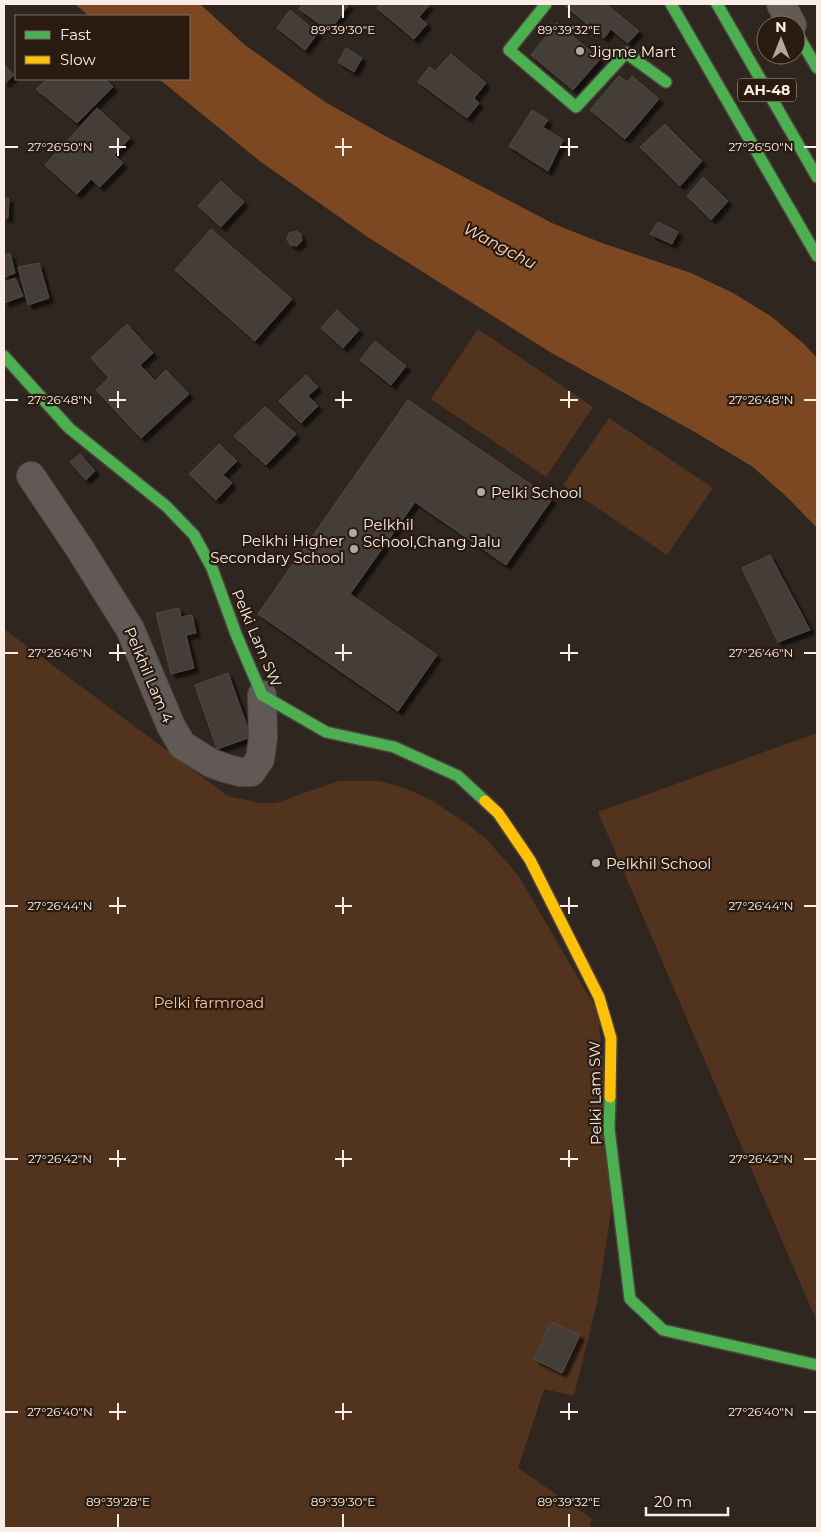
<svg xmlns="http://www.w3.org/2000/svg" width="821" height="1532" font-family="Montserrat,sans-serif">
<defs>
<filter id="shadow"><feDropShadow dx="4.5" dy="4.5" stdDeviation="1" flood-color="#0009"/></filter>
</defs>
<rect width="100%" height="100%" fill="#2f2620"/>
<g fill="#52331d">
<path d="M478,329L593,407L546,477L431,399Z"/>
<path d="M609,418L713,488L667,555L563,485Z"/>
<path d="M4,629L228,796L259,803H276L338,781H379L405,788L431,800L470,826L487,840L518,875L598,1012L615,1186L597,1303L574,1396L544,1389L518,1468L592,1519L590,1528H4Z"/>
<path d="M817,733V1322L598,812Z"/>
</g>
<path fill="#7c4821" d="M75,4H200L245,45L325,102L387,137L554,224L602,243L691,273L733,293L772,317L804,344L817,358V528L788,498L753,467L693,431L550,352L369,238L261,162L159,79H189V16H89Z"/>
<g fill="#453d38" stroke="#514a44" filter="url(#shadow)">
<path d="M303,4H349L330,31L299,9Z"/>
<path d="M381,4H430L419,17L427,24L414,39L377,8Z"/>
<path d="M563,4H606L639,31L628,43L611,29L604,38Z"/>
<path d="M290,10L318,33L305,50L277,28Z"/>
<path d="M557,23L600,59L573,90L531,55Z"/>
<path d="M346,48L362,58L354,72L338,62Z"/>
<path d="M451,54L486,83L474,98L479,103L467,118L418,82L429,67L435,71Z"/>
<path d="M4,64L14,75L4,84Z"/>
<path d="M619,76L627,82L632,76L659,99L625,139L590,110Z"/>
<path d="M48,79H105L113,87L77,123L36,89Z"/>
<path d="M97,108L130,138L114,155L123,163L100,187L91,179L77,194L45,165Z"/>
<path d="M532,110L548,120L543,127L563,140L548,171L509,146Z"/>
<path d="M665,124L702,161L680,186L640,147Z"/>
<path d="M703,177L728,201L711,220L687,196Z"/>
<path d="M221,181L244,202L221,227L198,206Z"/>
<path d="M4,198H9L8,218H4Z"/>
<path d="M658,222L678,232L672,244L650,234Z"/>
<path d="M211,229L292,299L255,341L175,270Z"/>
<path d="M296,231L301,234L302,241L297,246L290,245L287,239L289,233Z"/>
<path d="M10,253L15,273L4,277V255Z"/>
<path d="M39,263L49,298L28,305L18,267Z"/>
<path d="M15,278L23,296L4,303V282Z"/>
<path d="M337,310L359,330L343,348L321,328Z"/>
<path d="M127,324L153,353L140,365L155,381L166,370L189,394L141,438L96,390L109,378L91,358Z"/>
<path d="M375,341L406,366L391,385L360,360Z"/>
<path d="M306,375L318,387L308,396L318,406L301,423L279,401Z"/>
<path d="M408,400L552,499L506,565L415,502L350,594L437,655L398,711L258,614Z"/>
<path d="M265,407L296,434L266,465L234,436Z"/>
<path d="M219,444L237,461L223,475L232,483L216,500L189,474Z"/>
<path d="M80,454L95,471L86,480L70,462Z"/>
<path d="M770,555L810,630L778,642L742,568Z"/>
<path d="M179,608L181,617L192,615L196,633L186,635L194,668L171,674L156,613Z"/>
<path d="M228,673L251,737L217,749L195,685Z"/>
<path d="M551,1322L580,1335L562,1373L534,1359Z"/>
</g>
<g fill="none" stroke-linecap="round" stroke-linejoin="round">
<defs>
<g id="street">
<path d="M781,4L792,25"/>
<path d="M31,476L80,549L130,629L171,726L182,745L211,763L225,768L240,772H251L260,759L263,738L262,695"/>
</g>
<g id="fast">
<path d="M546,4L509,50L576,107L626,53L666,82"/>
<path d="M671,4L817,256"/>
<path d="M717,4L817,177"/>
<path d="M796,32L817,68"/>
<path d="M4,356L69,428L166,506L194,535L212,568L236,634L262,695L326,732L394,747L458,776L485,801"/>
<path d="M610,1097L609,1129L630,1299L663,1330L817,1365"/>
</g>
<path id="slow" d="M485,801L498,813L530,860L599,997L611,1038L610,1097"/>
</defs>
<use href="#street" stroke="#4c433f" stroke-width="30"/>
<use href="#fast" stroke="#4c433f" stroke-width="14"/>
<use href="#slow" stroke="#4c433f" stroke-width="14"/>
<use href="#street" stroke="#605955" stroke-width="28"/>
<use href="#fast" stroke="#4caf50" stroke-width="11"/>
<use href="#slow" stroke="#ffc107" stroke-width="11"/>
</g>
<path fill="none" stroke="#f9ede6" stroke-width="2" d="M343,5V18M569,5V18M118,138V156M343,138V156M569,138V156M5,147H18M109,147H126M335,147H352M560,147H578M804,147H816M118,391V408M343,391V408M569,391V408M5,400H18M109,400H126M335,400H352M560,400H578M804,400H816M118,644V661M343,644V661M569,644V661M5,653H18M109,653H126M335,653H352M560,653H578M804,653H816M118,897V914M343,897V914M569,897V914M5,906H18M109,906H126M335,906H352M560,906H578M804,906H816M118,1150V1167M343,1150V1167M569,1150V1167M5,1159H18M109,1159H126M335,1159H352M560,1159H578M804,1159H816M118,1403V1420M343,1403V1420M569,1403V1420M5,1412H18M109,1412H126M335,1412H352M560,1412H578M804,1412H816M118,1514V1527M343,1514V1527M569,1514V1527"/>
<g fill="#b2a7a1" stroke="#2a1b11" stroke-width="2">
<circle cx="580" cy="51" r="5"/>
<circle cx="481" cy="492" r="5"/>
<circle cx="353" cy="533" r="5"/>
<circle cx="354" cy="549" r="5"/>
<circle cx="596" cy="863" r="5"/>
</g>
<g text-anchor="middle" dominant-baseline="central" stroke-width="4.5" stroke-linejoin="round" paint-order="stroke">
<rect fill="#2a1b11" stroke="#bbaea6" stroke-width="1" x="738" y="78.5" width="58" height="23" rx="4"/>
<g font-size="14" font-weight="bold" fill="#f9ede6">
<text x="767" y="90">AH-48</text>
</g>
<g font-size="15" fill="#f9ede6" stroke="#2a1b11" text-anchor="start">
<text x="590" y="51">Jigme Mart</text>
<text x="491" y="492">Pelki School</text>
<text x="363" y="524">Pelkhil<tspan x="363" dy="17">School,Chang Jalu</tspan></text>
<text x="344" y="540" text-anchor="end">Pelkhi Higher<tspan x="344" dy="17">Secondary School</tspan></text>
<text x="606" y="863">Pelkhil School</text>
</g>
<g font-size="15" fill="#f9ede6" stroke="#2a1b11">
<text transform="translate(257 638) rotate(67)">Pelki Lam SW</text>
<text transform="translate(149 675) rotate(67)">Pelkhil Lam 4</text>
<text transform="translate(595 1093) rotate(-91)">Pelki Lam SW</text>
</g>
<g font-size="15" fill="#f7c3a1" stroke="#2a1b11">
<text x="209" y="1002">Pelki farmroad</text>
</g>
<g font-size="16" font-style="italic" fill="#fcd9c2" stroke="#2a1b11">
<text transform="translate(500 246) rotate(28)">Wangchu</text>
</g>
</g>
<g font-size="12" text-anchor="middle" fill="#f9ede6" stroke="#2a1b11" stroke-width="4.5" stroke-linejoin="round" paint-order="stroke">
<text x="343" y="34">89°39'30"E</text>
<text x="569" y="34">89°39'32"E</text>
<text x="60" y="151">27°26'50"N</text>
<text x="761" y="151">27°26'50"N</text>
<text x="60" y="404">27°26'48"N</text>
<text x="761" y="404">27°26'48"N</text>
<text x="60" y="657">27°26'46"N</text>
<text x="761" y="657">27°26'46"N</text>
<text x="60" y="910">27°26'44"N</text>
<text x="761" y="910">27°26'44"N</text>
<text x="60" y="1163">27°26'42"N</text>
<text x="761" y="1163">27°26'42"N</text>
<text x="60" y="1416">27°26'40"N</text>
<text x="761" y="1416">27°26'40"N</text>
<text x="118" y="1506">89°39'28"E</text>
<text x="343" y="1506">89°39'30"E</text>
<text x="569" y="1506">89°39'32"E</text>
</g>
<rect width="821" height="1532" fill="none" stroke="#f9ede6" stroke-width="10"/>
<rect x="15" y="15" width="175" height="65" fill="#2a1b11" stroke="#7d6f66"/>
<rect x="25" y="31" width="25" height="8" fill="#4caf50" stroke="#7d6f66"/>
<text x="60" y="40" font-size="15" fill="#f9ede6">Fast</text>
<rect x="25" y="56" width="25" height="8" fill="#ffc107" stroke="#7d6f66"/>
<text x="60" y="65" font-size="15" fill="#f9ede6">Slow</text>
<g transform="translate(781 40)"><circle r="24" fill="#2a1b11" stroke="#7d6f66"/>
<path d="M0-4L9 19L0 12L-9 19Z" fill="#b2a7a1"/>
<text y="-8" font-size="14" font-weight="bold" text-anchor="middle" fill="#f9ede6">N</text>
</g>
<path d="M646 1507v8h82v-8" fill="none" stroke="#f9ede6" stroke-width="2.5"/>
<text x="654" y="1507" font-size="15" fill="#f9ede6" stroke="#2a1b11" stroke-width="4" paint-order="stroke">20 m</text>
</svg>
